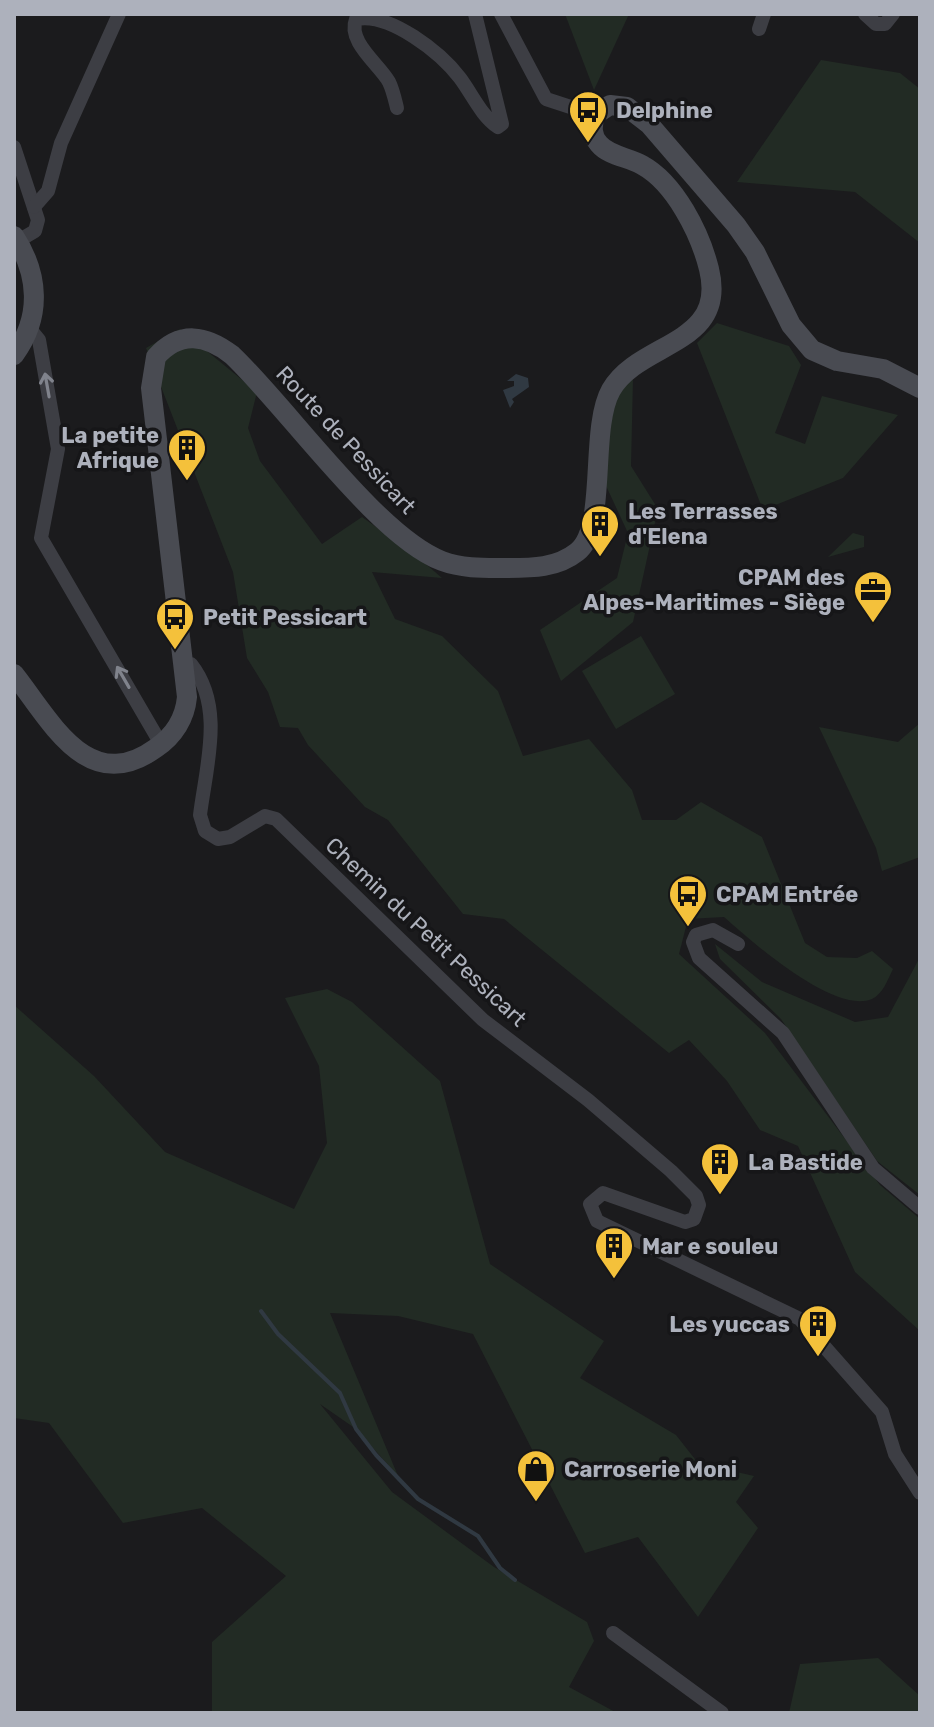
<svg xmlns="http://www.w3.org/2000/svg" width="934" height="1727" font-family="Rubik,sans-serif">
<rect width="100%" height="100%" fill="#1b1b1d"/>
<g fill="#222b24">
<path d="M565,14H629L594,90Z"/>
<path d="M821,60L900,73L920,89V243L855,192L737,182Z"/>
<path d="M717,323L789,346L801,365L775,433L805,444L822,396L898,415L843,478L763,510L697,343Z"/>
<path d="M180,329L257,392L248,428L260,461L322,544L362,517L413,553L442,578L372,572L395,619L442,636L498,691L523,756L589,739L632,790L642,820H676L701,802L762,837L805,943L827,957L857,958L872,951L893,969C888,979 883,994 872,999C834,1015 751,941 724,917L688,919L679,954L765,1033L880,1185L920,1219V1331L855,1272L798,1146L760,1130L727,1081L689,1040L669,1053L504,919L463,914L388,820L365,807L308,745L298,728L280,727L268,692L247,658L233,572L146,348Z"/>
<path d="M633,379L631,466L658,509L633,622L561,681L540,630L617,578L628,533L601,475L609,399Z"/>
<path d="M853,533L864,536V547L828,557Z"/>
<path d="M641,636L675,694L616,729L582,671Z"/>
<path d="M920,723V857L882,871L876,848L819,727L898,742Z"/>
<path d="M715,944L762,982L855,1022L888,1017L920,957V1195L877,1161L781,1019L720,959Z"/>
<path d="M327,989L352,1002L440,1081L490,1264L604,1341L580,1378L676,1435L698,1463L754,1476L736,1502L758,1528L698,1617L638,1537L585,1553L473,1334L398,1316L330,1313L398,1476L356,1429L320,1404L392,1492L494,1567L587,1622L594,1641L569,1687L617,1713H212V1642L286,1576L202,1508L123,1523L49,1423L14,1418V1005L94,1076L165,1152L294,1209L327,1143L319,1066L285,998Z"/>
<path d="M878,1658L920,1696V1713H789L800,1664Z"/>
</g>
<path fill="#303942" d="M516,374L528,378L529,387L512,399L514,402L510,408L503,390L514,386V381H507Z"/>
<g fill="none" stroke-linecap="round" stroke-linejoin="round">
<path stroke="#303942" stroke-width="4" d="M261,1311L278,1334L340,1393L356,1429L376,1455L418,1499L478,1536L500,1568L515,1580"/>
<g stroke="#3d3e44" stroke-width="14">
<path d="M501,14L546,99L595,115"/>
<path d="M865,14L876,24H885L893,14"/>
<path d="M759,29L764,14"/>
<path d="M397,108C395,100 393,90 389,82C379,64 347,42 356,19C390,12 441,53 460,78C472,94 482,117 498,127L502,124L475,14"/>
<path d="M14,147L38,220L35,231L18,241"/>
<path d="M34,207L48,191L61,143L119,14"/>
<path d="M30,329L39,340L58,449L41,538L161,744"/>
<path d="M184,664H191C225,707 206,766 200,815L205,831L218,839L230,837L265,816L276,819L483,1020L588,1100L671,1171L696,1196L699,1205L694,1219L685,1222L603,1193L590,1204L597,1221L800,1319L882,1412L895,1454L920,1493"/>
<path d="M738,944L713,930L696,935L693,942L699,958L783,1033L873,1168L920,1208"/>
<path d="M613,1633L722,1713"/>
</g>
<g stroke="#494b52" stroke-width="20">
<path d="M14,236C39,274 42,317 14,355"/>
<path d="M14,674C51,721 88,797 156,748C174,736 185,718 187,697L151,388L156,357C180,330 206,335 232,355C287,407 377,536 442,561C463,569 486,568 508,568C532,568 557,568 577,552C608,529 589,429 611,390C639,341 728,346 709,269C700,233 675,183 642,165C628,157 609,156 599,144C591,135 592,126 595,115L610,105L627,107L649,124L736,225L755,252L791,325L812,350L837,361L883,369L920,388"/>
</g>
</g>
<defs><path id="oneway-shaft" d="M-6 0H5M1.5-3L5.5 0L1.5 3" fill="none" stroke-width="1.6" stroke-linecap="round" stroke-linejoin="round" transform="scale(2)"/></defs>
<g stroke="#80838c">
<use href="#oneway-shaft" transform="translate(47 385) rotate(-100)"/>
<use href="#oneway-shaft" transform="translate(123 677) rotate(-120)"/>
</g>
<defs>
<symbol id="bus-pin" viewBox="-11 -11 22 30"><path d="M0 17L-7.5 6A9.5 9.5 0 1 1 7.5 6Z" fill="#f4c13b" stroke="#161618"/><path d="M-5-6H5V4H4V6H2V4H-2V6H-4V4H-5ZM-3.5-4V0h7V-4ZM-3.5 1.2v1.5H-2V1.2ZM2 1.2v1.5H3.5V1.2Z" fill="#111"/></symbol>
<symbol id="building-pin" viewBox="-11 -11 22 30"><path d="M0 17L-7.5 6A9.5 9.5 0 1 1 7.5 6Z" fill="#f4c13b" stroke="#161618"/><path d="M-4-6H4V6H1V3H-1V6H-4ZM-2.5-4.3h1.7v1.8h-1.7ZM.8-4.3h1.7v1.8H.8ZM-2.5-1h1.7V.8h-1.7ZM.8-1h1.7V.8H.8Z" fill="#111"/></symbol>
<symbol id="office-pin" viewBox="-11 -11 22 30"><path d="M0 17L-7.5 6A9.5 9.5 0 1 1 7.5 6Z" fill="#f4c13b" stroke="#161618"/><path d="M-6-3h4V-5.5h4V-3h4V5H-6ZM-1-4.5V-3h2v-1.5ZM-6 0V1H6V0Z" fill="#111"/></symbol>
<symbol id="shop-pin" viewBox="-11 -11 22 30"><path d="M0 17L-7.5 6A9.5 9.5 0 1 1 7.5 6Z" fill="#f4c13b" stroke="#161618"/><path d="M-5-2.5h2.3a2.7 3.5 0 0 1 5.4 0H5L5.5 6h-11ZM-1.5-2.5h3a1.5 2.3 0 0 0-3 0Z" fill="#111"/></symbol>
</defs>
<g fill-rule="evenodd">
<use href="#bus-pin" x="566" y="88" width="44" height="60"/>
<use href="#building-pin" x="165" y="426" width="44" height="60"/>
<use href="#building-pin" x="578" y="502" width="44" height="60"/>
<use href="#office-pin" x="851" y="568" width="44" height="60"/>
<use href="#bus-pin" x="153" y="595" width="44" height="60"/>
<use href="#bus-pin" x="666" y="872" width="44" height="60"/>
<use href="#building-pin" x="698" y="1140" width="44" height="60"/>
<use href="#building-pin" x="592" y="1224" width="44" height="60"/>
<use href="#building-pin" x="796" y="1302" width="44" height="60"/>
<use href="#shop-pin" x="514" y="1447" width="44" height="60"/>
</g>
<g text-anchor="middle" dominant-baseline="central" stroke-width="7" stroke-linejoin="round" paint-order="stroke">
<g font-size="22" font-weight="bold" fill="#adb1bc" stroke="#161618" text-anchor="start">
<text x="616" y="110">Delphine</text>
<text x="159" y="435" text-anchor="end">La petite<tspan x="159" dy="25">Afrique</tspan></text>
<text x="628" y="511">Les Terrasses<tspan x="628" dy="25">d'Elena</tspan></text>
<text x="845" y="577" text-anchor="end">CPAM des<tspan x="845" dy="25">Alpes-Maritimes - Siège</tspan></text>
<text x="203" y="617">Petit Pessicart</text>
<text x="716" y="894">CPAM Entrée</text>
<text x="748" y="1162">La Bastide</text>
<text x="642" y="1246">Mar e souleu</text>
<text x="790" y="1324" text-anchor="end">Les yuccas</text>
<text x="564" y="1469">Carroserie Moni</text>
</g>
<g font-size="22" fill="#adb1bc" stroke="#161618">
<text transform="translate(346 440) rotate(47)">Route de Pessicart</text>
<text transform="translate(426 932) rotate(43)">Chemin du Petit Pessicart</text>
</g>
</g>
<rect width="934" height="1727" fill="none" stroke="#adb1bc" stroke-width="32"/>
</svg>
